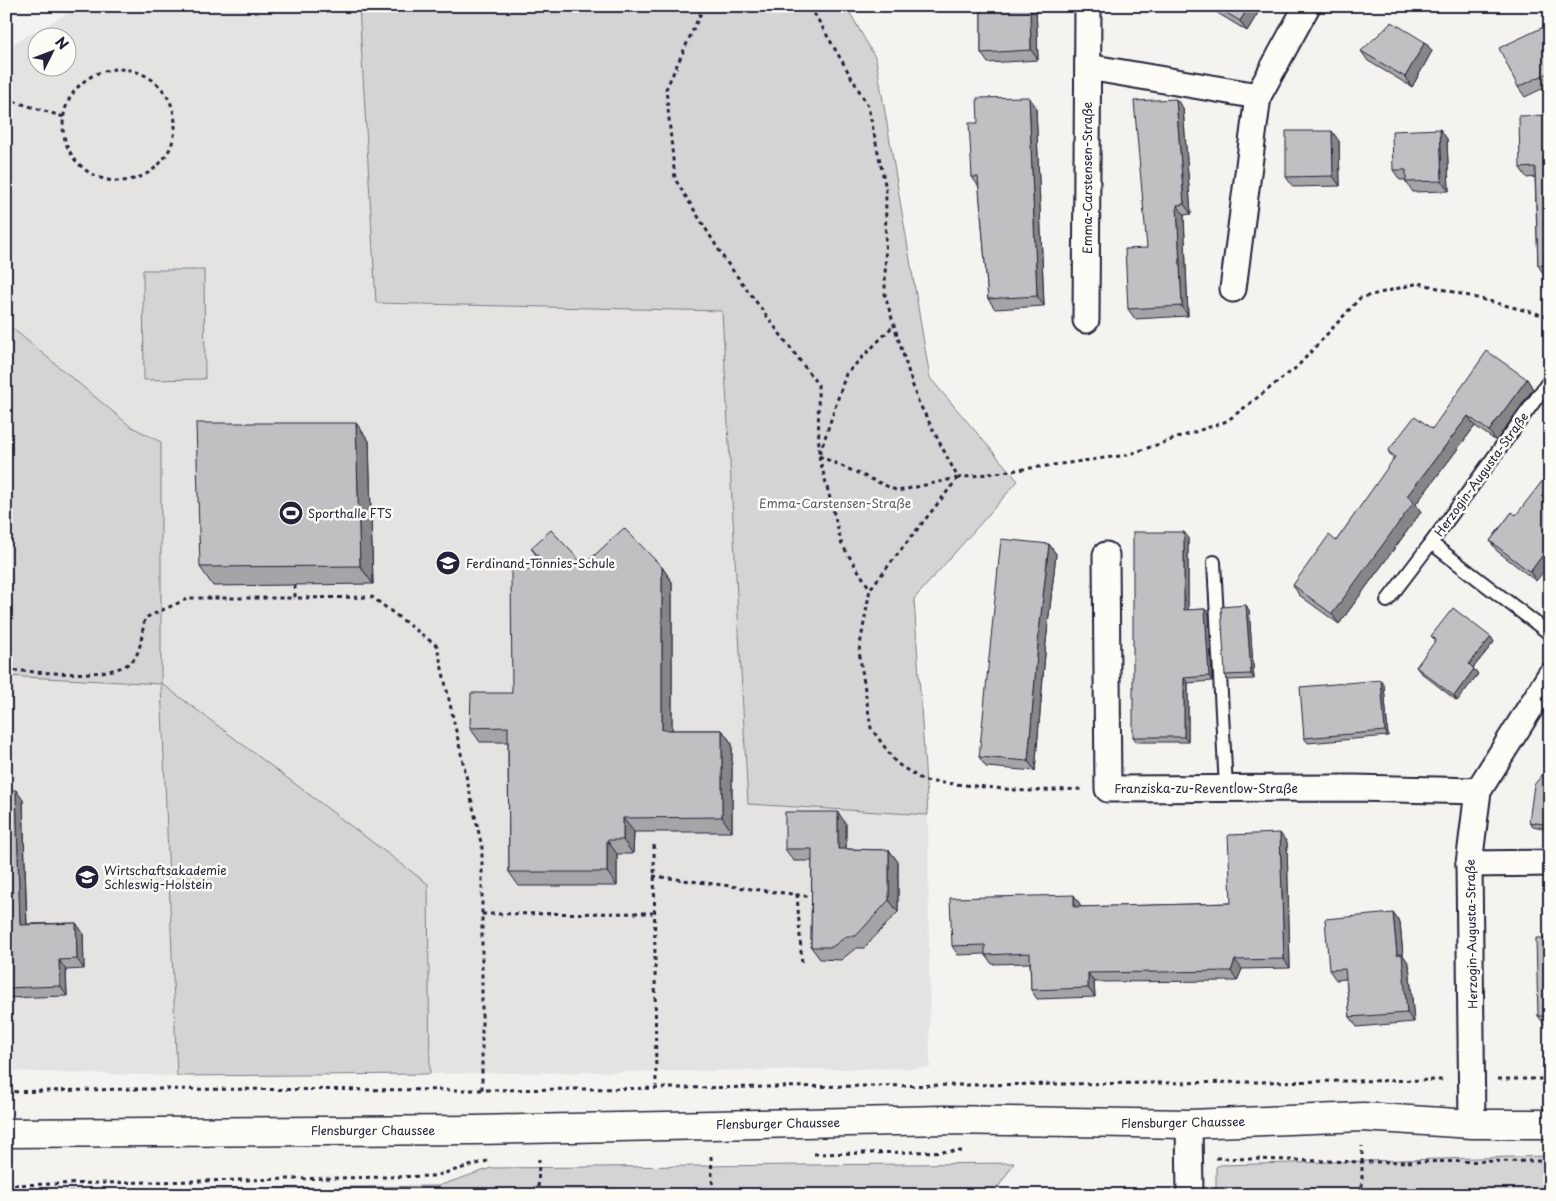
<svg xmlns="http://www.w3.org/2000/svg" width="1556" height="1201" font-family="'Playpen Sans',sans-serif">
<rect width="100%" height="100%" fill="#f4f3ef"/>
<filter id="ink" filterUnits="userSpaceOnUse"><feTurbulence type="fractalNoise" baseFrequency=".02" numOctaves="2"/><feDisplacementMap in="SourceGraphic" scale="10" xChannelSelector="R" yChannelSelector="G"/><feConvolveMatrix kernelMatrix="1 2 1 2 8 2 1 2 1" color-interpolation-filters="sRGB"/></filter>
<g filter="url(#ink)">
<path fill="#e4e3e2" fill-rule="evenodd" d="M81,6H359L376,303L722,310L748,804L928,815L930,1068L430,1074L428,884L161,684L177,1076L6,1071V676L161,683V443L130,426L6,323V48ZM38,38H68V68H38Z"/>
<g fill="#d5d4d5" stroke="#7c7b88">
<path d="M359,6H846L876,59L930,378L1018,481L914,599L928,815L748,804L722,311L376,303Z"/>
<path d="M143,270H204L205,379L144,380Z"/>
<path d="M6,323L130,426L161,442V683L428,884L430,1074L177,1076L161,684L6,676Z"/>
<path d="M1550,1156V1195H1216V1167L1220,1165Z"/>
<path d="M1014,1163L993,1195H6V1192L438,1186L491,1168Z"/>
</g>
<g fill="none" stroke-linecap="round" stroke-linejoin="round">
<defs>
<g id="service">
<path d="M1549,381L1431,543L1550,634"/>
<path d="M1214,562L1226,788"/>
<path d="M1387,601L1431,543"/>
</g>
<g id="minor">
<path d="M1088,67L1258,96L1233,289"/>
<path d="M1258,96L1307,6"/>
<path d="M1086,320L1088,6"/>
<path d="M1106,555L1108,789L1354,788L1478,791"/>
<path d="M1469,864L1550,863"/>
<path d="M1189,1124L1190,1195"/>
<path d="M1472,1124L1469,864L1478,791L1550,676"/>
</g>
<path id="secondary" d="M6,1133L475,1130L944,1120L1189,1124L1363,1117L1472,1124H1550"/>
</defs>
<use href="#service" stroke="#22223b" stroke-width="16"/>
<use href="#minor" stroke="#22223b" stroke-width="29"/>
<use href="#secondary" stroke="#22223b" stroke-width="31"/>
<g stroke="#22223b" stroke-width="3" stroke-dasharray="4 4" stroke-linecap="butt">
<path d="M704,6L666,89L675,179L725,260L818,385L819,456L842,545L870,589"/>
<path d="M810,6L868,106L886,189L885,296L917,399L958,478L1127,455L1227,421L1297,367L1360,298L1419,283L1550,317"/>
<circle cx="119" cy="125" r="56"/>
<path d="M6,99L64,117"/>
<path d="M820,453L846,374L894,325"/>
<path d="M819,456L898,491L957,478"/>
<path d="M958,478L870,589L859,651L871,728L896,763L924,781L1026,791L1082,789"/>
<path d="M295,585V598L372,597L437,646L482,847V1090"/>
<path d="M6,670C34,671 122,683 136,656C142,645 142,630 145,618L189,598H295"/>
<path d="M654,845L656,1086"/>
<path d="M653,876L814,897"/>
<path d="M797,894L802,965"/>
<path d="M482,914L653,913"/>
<path d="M1498,1079H1550"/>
<path d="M6,1092L128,1089L482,1090L1444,1080"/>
<path d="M814,1154L966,1151"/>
<path d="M711,1156L713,1195"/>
<path d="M1216,1158L1362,1162L1550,1161"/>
<path d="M6,1185L434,1176L491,1160"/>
<path d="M538,1195L539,1158"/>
<path d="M1362,1195V1146"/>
</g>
<use href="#service" stroke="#fdfcf7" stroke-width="12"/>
<use href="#minor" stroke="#fdfcf7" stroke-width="25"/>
<use href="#secondary" stroke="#fdfcf7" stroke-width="28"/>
</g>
<g fill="#a5a4a7" stroke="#22223b">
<path d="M981,6H1036L1038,60L988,63L981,53Z"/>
<path d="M1206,6H1262L1247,31Z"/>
<path d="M1515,6H1523L1519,10Z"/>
<path d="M1550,24V85L1525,97L1518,87Z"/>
<path d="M1425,42L1432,51L1412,87L1368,61L1361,51Z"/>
<path d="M1029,97L1036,107L1044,306L995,309L988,299L979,187L972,177L978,123Z"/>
<path d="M1176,99L1183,108L1191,214L1184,215L1188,316L1135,319L1128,309L1147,248Z"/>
<path d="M1550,115V275H1544L1538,265L1535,177L1527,178L1520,168Z"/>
<path d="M1440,129L1447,139L1449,191L1413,192L1406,182V180H1400L1393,170Z"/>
<path d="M1339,141L1340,186L1293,187L1286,177Z"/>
<path d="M1527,379L1533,389L1496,441L1475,426L1416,504L1421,512L1339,624L1299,595L1293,585L1336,541L1394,460L1388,451L1432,429Z"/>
<path d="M356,423L369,441L373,584L213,586L200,567Z"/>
<path d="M1512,512L1536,581L1497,551L1490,541Z"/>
<path d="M1188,537V610L1205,609L1209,614L1212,681L1188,683V742H1137L1133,737Z"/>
<path d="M1049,544L1056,554L1046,642L1035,771L986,767L979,757Z"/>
<path d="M531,548L584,565L662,567L672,582V730H722L732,744V832H634L633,854H617V886H519L509,872L508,742H480L470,728L512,693L549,570L541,562Z"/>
<path d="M1249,610L1254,679L1228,680L1225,675Z"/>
<path d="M1431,636L1491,637L1494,642L1473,668L1478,674L1457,701L1420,672L1416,667L1436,641Z"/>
<path d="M1384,685L1388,736L1308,743L1304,738Z"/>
<path d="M1550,765V830L1533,826L1529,822Z"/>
<path d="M6,790L23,800L27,924L76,923L83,933L84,969L66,970L67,996L6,998Z"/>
<path d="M846,824V849L889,850L898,862V912L864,948H856L841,960L820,959L811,947L812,861H794L785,849Z"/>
<path d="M1287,842L1290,968L1242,969L1237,981L1094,982L1095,997L1037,999L1031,990L1030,963L992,964L985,954L958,955L952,946L1080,904V907L1231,903Z"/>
<path d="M1393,913L1400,923L1403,955L1409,964L1414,1022L1357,1027L1350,1017L1346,979L1336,980L1329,970Z"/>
<path d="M1550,938V1025H1545L1538,1016Z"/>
</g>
<g fill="#868688" stroke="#22223b">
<path d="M1030,6H1036L1038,60L1031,50Z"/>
<path d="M1249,6H1262L1247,31L1240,21Z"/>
<path d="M1425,42L1432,51L1412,87L1405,77Z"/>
<path d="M1029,97L1036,107L1044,306L1037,296Z"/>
<path d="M1176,99L1183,108L1191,214L1184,204Z"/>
<path d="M1440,129L1447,139L1449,191L1442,181Z"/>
<path d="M1332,131L1339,141L1340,186L1333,176Z"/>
<path d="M1177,205L1184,215L1188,316L1182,306Z"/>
<path d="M1527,379L1533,389L1496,441L1489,431Z"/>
<path d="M1468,416L1475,426L1416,504L1421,512L1339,624L1332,614L1407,496Z"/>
<path d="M356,423L369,441L373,584L360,566Z"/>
<path d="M1184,532L1188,537V615L1184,610Z"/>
<path d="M1049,544L1056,554L1046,642L1035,771L1028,761L1039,632Z"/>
<path d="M1550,545V564L1536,581L1530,572Z"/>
<path d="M662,567L672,582V744L662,730Z"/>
<path d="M1246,605L1249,610L1254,679L1251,674Z"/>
<path d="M1205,609L1209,614L1212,681L1209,676Z"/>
<path d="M1491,637L1494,642L1472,669L1469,664Z"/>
<path d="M1474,669L1478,674L1457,701L1454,696Z"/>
<path d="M1184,678L1188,683V742L1184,737Z"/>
<path d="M1381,680L1384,685L1388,736L1385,731Z"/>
<path d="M722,730L732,744V832L722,817Z"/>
<path d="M16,790L23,800L27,934L20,925Z"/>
<path d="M838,812L846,824V862L838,849Z"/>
<path d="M623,818L634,832L633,854L623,840Z"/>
<path d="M1280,833L1287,842L1290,968L1284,959Z"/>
<path d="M607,840L617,854V886L607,872Z"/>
<path d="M889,850L898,862V912L889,900Z"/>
<path d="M1074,895L1080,904L1081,917L1074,907Z"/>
<path d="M1393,913L1400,923L1403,955L1409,964L1414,1022L1407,1013L1397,955Z"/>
<path d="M76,923L83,933L84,969L77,959Z"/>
<path d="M59,960L66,970L67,996L60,986Z"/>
<path d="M1235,960L1242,969L1237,981L1231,971Z"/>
<path d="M1088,973L1094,982L1095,997L1088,988Z"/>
</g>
<g fill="#c0bfc2" stroke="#22223b">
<path d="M981,6H1030L1031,50L981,53Z"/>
<path d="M1215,6H1249L1240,21Z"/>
<path d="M1392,22L1425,42L1405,77L1361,51Z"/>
<path d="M1550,24V72L1518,87L1499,48Z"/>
<path d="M1029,97L1037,296L988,299L978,177H972L969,123H978L977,98Z"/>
<path d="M1176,99L1184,204L1177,205L1182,306L1128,309L1125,249L1147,248L1134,101Z"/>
<path d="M1550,115V265H1538L1535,167L1520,168L1519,116Z"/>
<path d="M1440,129L1442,181L1406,182V170H1393L1392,131Z"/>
<path d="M1286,131H1332L1333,176L1286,177Z"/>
<path d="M1487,351L1527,379L1489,431L1468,416L1407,496L1414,502L1332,614L1293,585L1329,535L1336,541L1395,457L1388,451L1415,416L1432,429Z"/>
<path d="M196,423H356L360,566L200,567Z"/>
<path d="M1550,471V545L1530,572L1490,541L1512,512L1516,515Z"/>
<path d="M624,528L662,567V730H722V817L623,818V840H607V872H509L508,727L470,728L471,693H512L511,570H551L531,548L551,530L584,565Z"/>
<path d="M1133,532H1184V610L1205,609L1209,676L1184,678V737H1133Z"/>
<path d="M1001,539L1049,544L1039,632L1028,761L979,757Z"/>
<path d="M1246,605L1251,674L1225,675L1221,607Z"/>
<path d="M1453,608L1491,637L1469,664L1474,669L1454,696L1416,667L1436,640L1431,636Z"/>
<path d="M1381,680L1385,731L1304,738L1300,687Z"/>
<path d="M1550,765V825L1529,822L1534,785Z"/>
<path d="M6,790H16L20,925L76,923L77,959L59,960L60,986L6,988Z"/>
<path d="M785,812H838V849L889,850V900L856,936H847L832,947H811L812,849H785Z"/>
<path d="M1280,833L1284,959L1235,960L1231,971L1088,973V988L1031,990L1030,953L985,955V945L952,946L950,898L1074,895V907L1231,903L1228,835Z"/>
<path d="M1393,913L1397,955L1402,954L1407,1013L1350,1017L1345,969L1329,970L1325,919Z"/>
<path d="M1536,938H1550V1016H1538Z"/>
</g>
</g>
<defs>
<symbol id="stadium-disc" viewBox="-11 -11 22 22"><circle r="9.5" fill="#22223b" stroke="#fdfcf7"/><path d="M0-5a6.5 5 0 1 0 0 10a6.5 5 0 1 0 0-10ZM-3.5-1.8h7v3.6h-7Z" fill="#fff"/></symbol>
<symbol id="school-disc" viewBox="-11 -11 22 22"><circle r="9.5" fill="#22223b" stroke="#fdfcf7"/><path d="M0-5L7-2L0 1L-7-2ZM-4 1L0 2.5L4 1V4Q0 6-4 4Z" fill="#fff"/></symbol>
</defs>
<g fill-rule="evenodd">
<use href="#stadium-disc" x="277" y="499" width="28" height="28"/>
<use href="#school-disc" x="434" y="549" width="28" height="28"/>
<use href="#school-disc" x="73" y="863" width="28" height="28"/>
</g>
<g text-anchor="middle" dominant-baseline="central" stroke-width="5" stroke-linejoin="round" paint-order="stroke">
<g font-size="12" fill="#22223b" stroke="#fdfcf7">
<text transform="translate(1087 178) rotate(-90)">Emma-Carstensen-Straße</text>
<text transform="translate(1481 474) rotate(-54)">Herzogin-Augusta-Straße</text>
<text x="1206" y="788">Franziska-zu-Reventlow-Straße</text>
<text transform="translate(1471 934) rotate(-91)">Herzogin-Augusta-Straße</text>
<text transform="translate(1183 1122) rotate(-1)">Flensburger Chaussee</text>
<text transform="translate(778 1123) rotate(-1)">Flensburger Chaussee</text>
<text x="373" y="1130">Flensburger Chaussee</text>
</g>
<g font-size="12" fill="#585769" stroke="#fdfcf7">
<text x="835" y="503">Emma-Carstensen-Straße</text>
</g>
<g font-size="12" fill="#22223b" stroke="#fdfcf7" text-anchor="start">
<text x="308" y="513">Sporthalle FTS</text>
<text x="466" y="563">Ferdinand-Tönnies-Schule</text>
<text x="104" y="870">Wirtschaftsakademie<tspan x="104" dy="14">Schleswig-Holstein</tspan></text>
</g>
</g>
<rect width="1556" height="1201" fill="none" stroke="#fdfcf7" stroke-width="25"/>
<rect x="12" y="12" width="1531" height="1176" fill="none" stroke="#22223b" stroke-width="2" filter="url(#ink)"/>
<g transform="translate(52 52) rotate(48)"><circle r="24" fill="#fdfcf7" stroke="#a5a5ac"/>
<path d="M0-4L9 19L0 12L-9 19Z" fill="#22223b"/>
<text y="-8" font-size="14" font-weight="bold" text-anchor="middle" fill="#22223b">N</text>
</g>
</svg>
